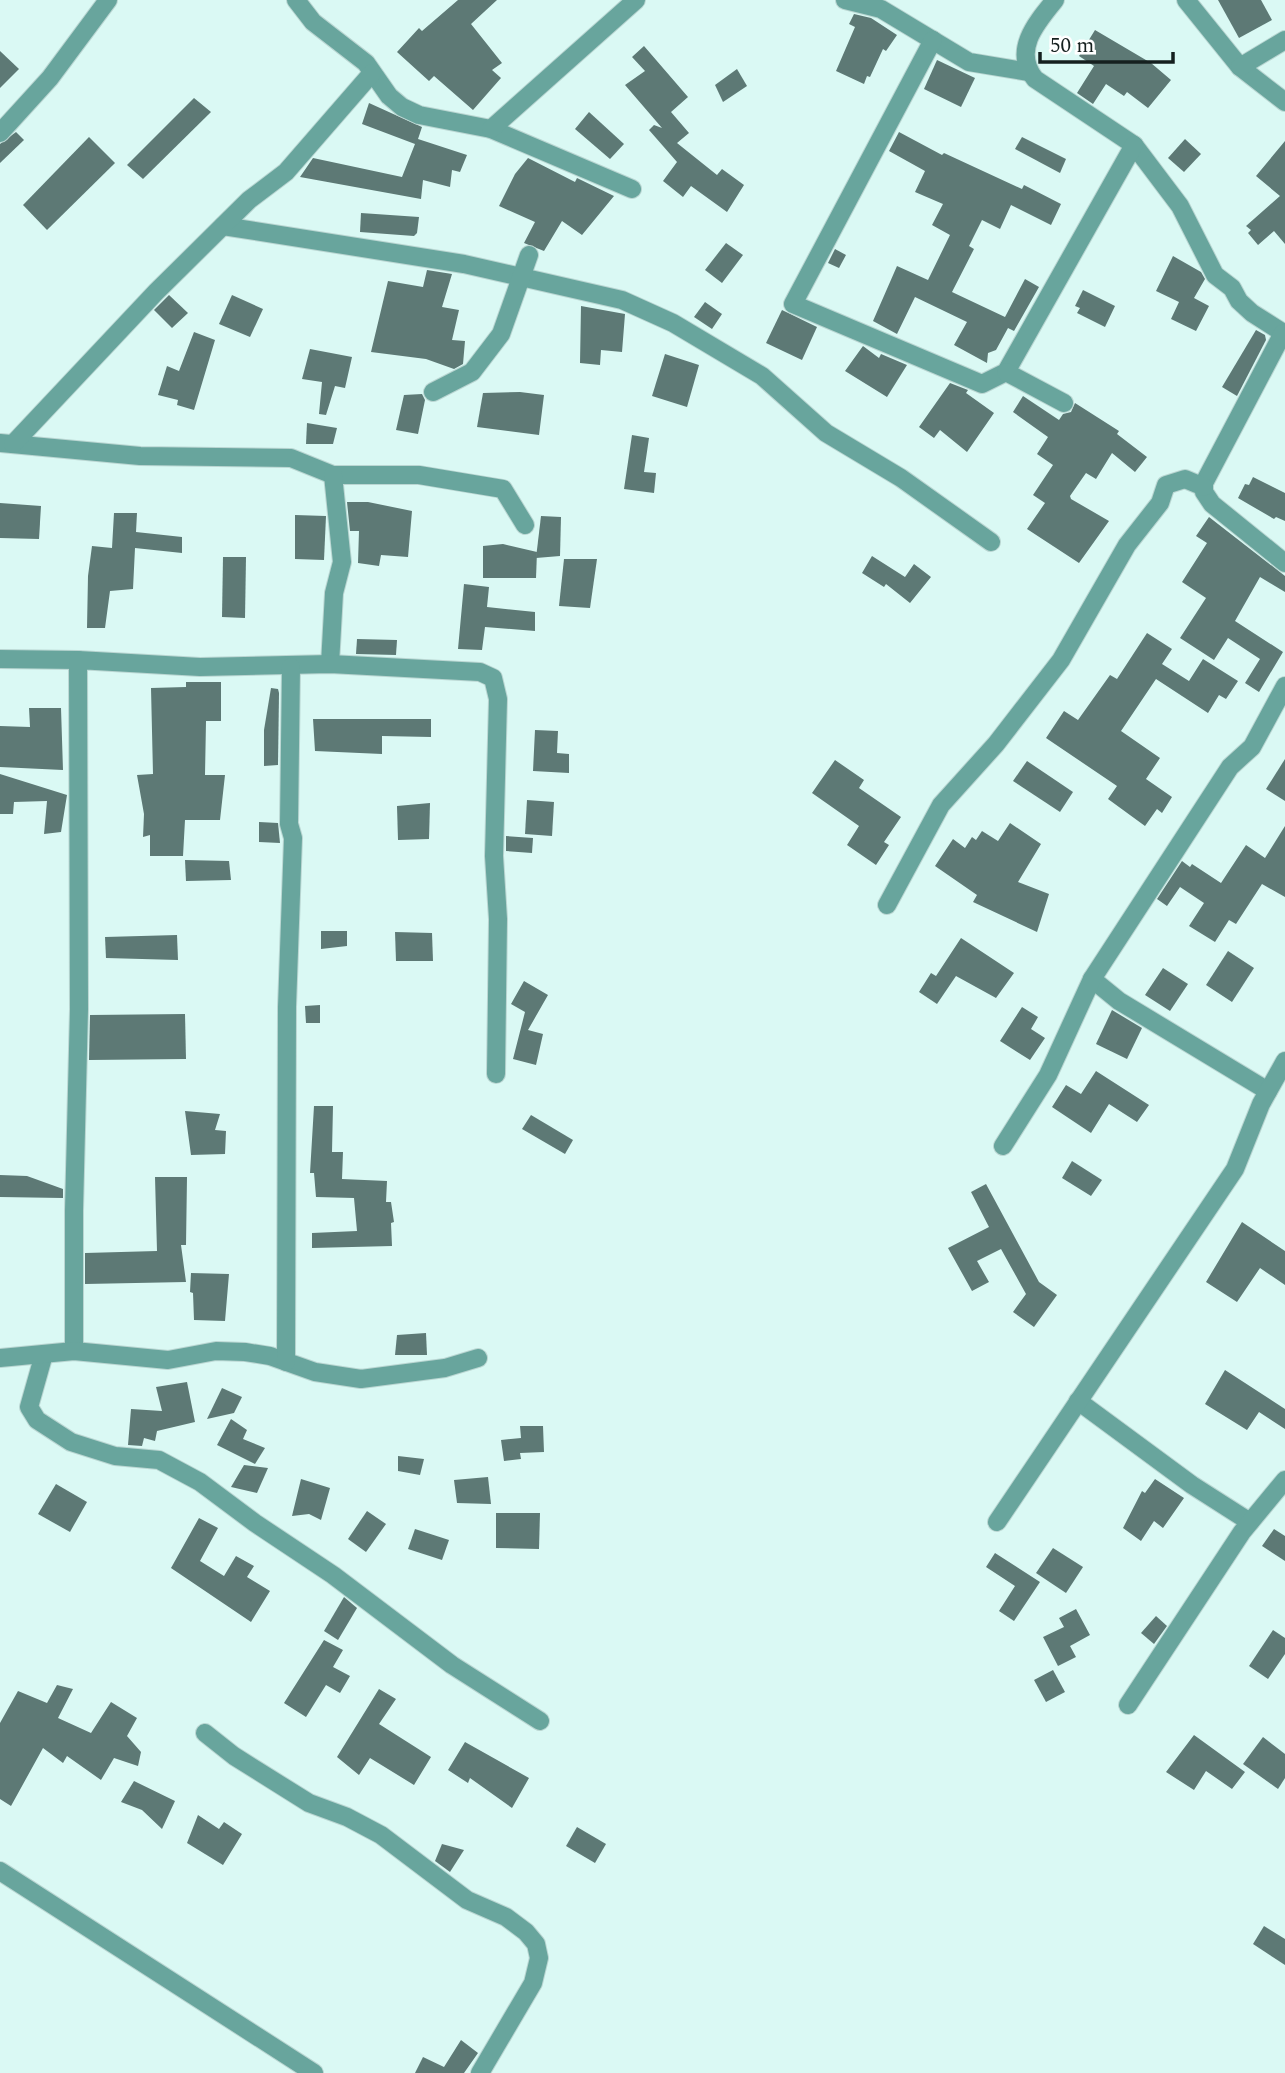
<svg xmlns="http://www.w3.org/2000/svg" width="1285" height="2073" font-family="Spectral,serif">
<rect width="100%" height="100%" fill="#daf9f4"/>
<g fill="#5d7975">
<path d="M458,0H497L471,24L502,63L492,70L501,78L473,110L434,76L429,81L397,52L419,28L422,31Z"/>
<path d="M1218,0H1261L1272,20L1239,38Z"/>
<path d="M854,14L871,18L897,35L886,51L883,49L870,77L867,76L864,84L836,71L855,27L849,24Z"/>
<path d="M1095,30L1151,63L1171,80L1148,108L1127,92L1124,96L1106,84L1093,104L1077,93L1094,66L1079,56Z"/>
<path d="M644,46L688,97L671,112L689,133L677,143L717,175L722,169L744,185L727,212L691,186L683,197L663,181L677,162L649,130L654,125L662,128L625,85L645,71L632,57Z"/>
<path d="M0,51L19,69L0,88Z"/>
<path d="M937,60L975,78L961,107L924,89Z"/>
<path d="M737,69L747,86L723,102L715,85Z"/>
<path d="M194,98L211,112L143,179L127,165Z"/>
<path d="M369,103L422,127L418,139L467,155L460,172L452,170L450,187L423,180L421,199L300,177L313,158L402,177L415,144L362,124Z"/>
<path d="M589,112L624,144L610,159L575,129Z"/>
<path d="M16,132L24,140L0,163V144Z"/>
<path d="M899,132L942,155L944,153L1022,189L1024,185L1061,204L1051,225L1011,205L1000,229L982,220L969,246L974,249L952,292L1005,317L1025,279L1039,287L1014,331L1008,328L996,350L988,353L987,363L954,345L967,322L915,297L897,334L873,321L897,266L928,280L950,235L932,225L943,204L915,192L925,171L889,151Z"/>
<path d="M89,137L115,163L47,230L23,205Z"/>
<path d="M1022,137L1066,159L1060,173L1015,149Z"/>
<path d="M1185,139L1201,154L1184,172L1168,158Z"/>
<path d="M1285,141V244L1274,231L1258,245L1248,233L1251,230L1246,226L1280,196L1256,176Z"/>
<path d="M528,158L575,182L577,178L614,196L582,235L562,221L544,251L524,243L535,222L499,206L515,174Z"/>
<path d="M361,213L419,217L417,233L414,236L360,232Z"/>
<path d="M726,243L743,255L722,283L705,270Z"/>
<path d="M835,249L846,255L839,268L828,263Z"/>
<path d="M1173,256L1201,272L1205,279L1194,298L1209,306L1196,331L1171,319L1179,302L1156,291Z"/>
<path d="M427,270L452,274L442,307L459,310L452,340L465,341L463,364L454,369L426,359L371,352L388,281L423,287Z"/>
<path d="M1083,290L1115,306L1105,327L1077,313L1080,308L1075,306Z"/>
<path d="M169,295L188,313L172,328L154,310Z"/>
<path d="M232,295L263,309L250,337L219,324Z"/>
<path d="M705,302L722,314L712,329L694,317Z"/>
<path d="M581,306L625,314L622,352L601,350L600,365L580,363Z"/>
<path d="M782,310L817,327L802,360L766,343Z"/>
<path d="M1256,330L1265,335L1266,340L1237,396L1222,387Z"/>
<path d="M194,332L215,340L194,410L177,405L178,400L158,395L167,366L179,371Z"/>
<path d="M863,346L879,358L881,354L907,365L887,397L845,371Z"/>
<path d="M310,349L352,357L345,388L335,386L326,415L319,414L322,382L302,379Z"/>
<path d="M665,354L699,365L687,407L652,396Z"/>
<path d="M950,383L968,390L966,393L994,413L967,452L940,430L934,438L919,427Z"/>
<path d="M520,392L544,395L539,435L477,427L483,393Z"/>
<path d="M422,394L425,400L418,434L396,430L404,395Z"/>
<path d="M1023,396L1059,420L1063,414L1071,412L1075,403L1119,431L1117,434L1147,457L1135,472L1112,453L1096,479L1086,473L1070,496L1071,499L1109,521L1079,563L1027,529L1045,503L1033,495L1053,465L1037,454L1048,437L1013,412Z"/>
<path d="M307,423L337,428L333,444H306Z"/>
<path d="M632,435L649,438L644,472L656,473L654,493L624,489Z"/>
<path d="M1253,477L1285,493V521L1276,517L1274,519L1238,498L1245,484L1249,485Z"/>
<path d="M347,502H368L412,511L408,557L381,555L379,566L358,563L359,531H350Z"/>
<path d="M0,503L41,506L39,539L0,538Z"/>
<path d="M114,513H137L136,532L182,537V553L135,548L133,589L110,591L105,628H87L88,576L92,546L112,548Z"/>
<path d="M295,515L326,516L324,560L295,559Z"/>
<path d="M541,516L561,517L560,556L536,558Z"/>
<path d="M1209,517L1285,576V592L1260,577L1235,621L1283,652L1259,692L1245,683L1260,659L1228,638L1214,660L1180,638L1206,598L1182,582L1207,543L1196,536Z"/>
<path d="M503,544L537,552L536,578H483V546Z"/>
<path d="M872,556L905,577L914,564L931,577L910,603L886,584L884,587L862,573Z"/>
<path d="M223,557H246L245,618L222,617Z"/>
<path d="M564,559H597L590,608L559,606Z"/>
<path d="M464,584L489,587L487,607L535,612V631L485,627L482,650L458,649Z"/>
<path d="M1147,633L1172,649L1162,664L1189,681L1203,659L1238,681L1226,699L1219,695L1208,713L1156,679L1121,731L1160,758L1146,779L1172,797L1162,813L1157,809L1145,826L1108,799L1117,786L1046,738L1064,711L1078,720L1110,675L1117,679Z"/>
<path d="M357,639L397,640L396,655L356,654Z"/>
<path d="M186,682H221V721H206L205,775H225L220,820H185L183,856H150V835L143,837L144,814L137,775L153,774L151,688L186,687Z"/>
<path d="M271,688L278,689L279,693L278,765L264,766V730Z"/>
<path d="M29,708H61L63,770L0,767V726L30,727Z"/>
<path d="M313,719H431V737L382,736V754L315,751Z"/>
<path d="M535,730L558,731L557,753L569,754V773L533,771Z"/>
<path d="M1285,759V801L1266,789Z"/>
<path d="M835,760L864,780L859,788L901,817L884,842L889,845L876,865L847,845L859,826L812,793Z"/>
<path d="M1027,761L1073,792L1060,812L1013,781Z"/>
<path d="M0,774L67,795L61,832L44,834L47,801L14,802L13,814H0Z"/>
<path d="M527,800L554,802L552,836L525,834Z"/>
<path d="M430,803L429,839L398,840L397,806Z"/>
<path d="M259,822L278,823L280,843L259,842Z"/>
<path d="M1010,823L1041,844L1018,882L1049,894L1037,932L973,902L977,895L935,866L953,839L965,848L972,837L976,840L982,831L998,841Z"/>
<path d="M1285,826V897L1262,884L1236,924L1229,920L1215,942L1189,926L1204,903L1180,887L1167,906L1157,899L1182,861L1190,867L1192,864L1221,883L1246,845L1265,858Z"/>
<path d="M506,836L533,838L532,853L506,851Z"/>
<path d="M185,860L229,861L231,880L186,881Z"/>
<path d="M321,931H347V946L321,949Z"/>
<path d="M395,932L432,933L433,961H396Z"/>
<path d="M177,935L178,960L106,958L105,937Z"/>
<path d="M961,938L1014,973L996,998L956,976L937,1004L919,992L931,973L936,976Z"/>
<path d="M1228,951L1254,968L1232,1002L1206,985Z"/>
<path d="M1163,968L1188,984L1170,1011L1145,995Z"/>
<path d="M524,981L548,995L528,1030L543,1034L536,1065L513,1059L525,1012L511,1004Z"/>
<path d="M320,1005V1023H306L305,1006Z"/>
<path d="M1022,1007L1038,1017L1031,1029L1045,1038L1030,1060L1000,1041Z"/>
<path d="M1112,1010L1142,1028L1127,1059L1096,1044Z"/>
<path d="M185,1014L186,1059L89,1060L90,1015Z"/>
<path d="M1096,1071L1149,1105L1137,1122L1109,1104L1091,1133L1052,1107L1066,1085L1081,1094Z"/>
<path d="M314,1106H333L332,1152H343L342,1179L387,1181L386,1202H391L394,1222L391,1223L392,1246L312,1248V1233L357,1231L354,1198L316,1197L314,1173H310Z"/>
<path d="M185,1111L220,1114L215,1130L226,1131L225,1154L191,1155Z"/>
<path d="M531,1115L573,1140L565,1154L522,1129Z"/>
<path d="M1072,1161L1102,1180L1091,1196L1062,1178Z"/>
<path d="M0,1175L27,1176L63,1189V1198L0,1197Z"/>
<path d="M155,1177H187L186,1245H181L186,1282L85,1284V1253L157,1251Z"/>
<path d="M986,1184L1039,1282L1057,1295L1034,1327L1013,1312L1026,1294L1001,1249L977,1261L989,1282L972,1291L948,1248L989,1227L971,1192Z"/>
<path d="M1242,1222L1285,1251V1285L1260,1268L1237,1302L1206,1282Z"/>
<path d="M191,1273L229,1274L225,1321L194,1320L193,1293L190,1292Z"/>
<path d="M426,1333L427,1355H395L397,1335Z"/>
<path d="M1225,1370L1285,1409V1429L1259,1412L1247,1430L1205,1404Z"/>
<path d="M187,1382L195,1422L157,1431L155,1441L144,1438L142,1446L128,1445L131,1409L162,1411L156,1387Z"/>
<path d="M222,1388L242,1397L234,1413L207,1419Z"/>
<path d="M231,1419L247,1430L243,1439L265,1448L255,1464L217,1445Z"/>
<path d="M520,1426H543L544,1452L520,1453L521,1459L504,1461L501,1440L521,1438Z"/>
<path d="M398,1456L424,1459L420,1475L398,1471Z"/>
<path d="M244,1465L268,1468L257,1493L231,1487Z"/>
<path d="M488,1477L491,1504L457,1503L454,1480Z"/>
<path d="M301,1479L330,1488L321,1520L309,1514L292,1516Z"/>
<path d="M1155,1479L1184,1498L1163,1528L1154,1521L1141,1541L1123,1528L1142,1491L1145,1493Z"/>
<path d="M56,1484L87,1502L70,1532L38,1514Z"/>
<path d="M367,1511L386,1524L366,1552L348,1539Z"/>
<path d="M496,1513H540L539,1549L496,1548Z"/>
<path d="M199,1518L218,1528L200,1561L224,1576L236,1556L254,1566L247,1577L270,1591L251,1622L171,1568Z"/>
<path d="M415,1529L449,1540L442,1560L408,1549Z"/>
<path d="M1274,1529L1285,1536V1561L1262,1546Z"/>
<path d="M1053,1548L1083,1567L1066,1593L1036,1573Z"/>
<path d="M995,1553L1040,1582L1014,1621L999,1611L1015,1586L986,1567Z"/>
<path d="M344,1597L357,1608L338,1640L324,1631Z"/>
<path d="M1076,1609L1090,1635L1070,1646L1076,1657L1058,1666L1043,1637L1064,1627L1059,1618Z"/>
<path d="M1156,1616L1167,1626L1154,1644L1141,1633Z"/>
<path d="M1273,1630L1285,1638V1654L1268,1679L1249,1666Z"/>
<path d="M324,1640L343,1650L333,1667L350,1676L340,1693L326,1685L306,1717L284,1703Z"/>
<path d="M1053,1670L1065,1692L1046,1702L1034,1680Z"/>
<path d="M57,1685L73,1689L58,1718L91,1733L111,1702L137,1718L127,1736L141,1752L138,1766L114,1758L101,1780L67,1756L63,1763L43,1748L11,1806L0,1799V1723L18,1691L47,1703Z"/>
<path d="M379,1689L396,1699L379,1724L431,1757L414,1785L370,1758L359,1775L337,1757Z"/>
<path d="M1194,1735L1245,1772L1232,1789L1206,1771L1194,1790L1166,1772Z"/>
<path d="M1263,1737L1285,1754V1778L1278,1789L1243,1764Z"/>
<path d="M465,1742L529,1778L512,1808L470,1778L468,1783L448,1770Z"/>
<path d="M134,1781L175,1801L162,1829L142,1810L121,1802Z"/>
<path d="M198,1815L219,1829L224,1822L242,1834L223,1865L187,1843Z"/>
<path d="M577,1827L606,1844L595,1863L566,1846Z"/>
<path d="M442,1844L464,1850L450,1872L435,1861Z"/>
<path d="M1264,1926L1285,1939V1965L1253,1944Z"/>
<path d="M461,2040L478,2053L464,2073H415L423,2057L444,2067Z"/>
</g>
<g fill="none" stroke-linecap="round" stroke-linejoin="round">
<defs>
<g id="street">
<path d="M296,0L313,22L366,63L389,96L402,107L419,115L491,129L632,189"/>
<path d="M845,0L881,9L969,62L1029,72"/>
<path d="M1055,0C1036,23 1012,51 1035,79L1134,145L1180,206L1215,275L1232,288L1239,301L1252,313L1285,334"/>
<path d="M1186,0L1240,67L1285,102"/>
<path d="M933,40L793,304L982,384L1006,372L1134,145"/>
<path d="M1240,67L1285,40"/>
<path d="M491,129L636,0"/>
<path d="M0,133L50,78L108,0"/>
<path d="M223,226L464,264L622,300L673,323L762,376L826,433L901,478L991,542"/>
<path d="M1283,333L1204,483V492L1212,504L1285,563"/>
<path d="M1006,372L1064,403"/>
<path d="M433,392L472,372L501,334L529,255"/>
<path d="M0,443L140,456L291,458L333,475H419L503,489L525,525"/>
<path d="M13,444L156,292L249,200L286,172L372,73"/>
<path d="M0,659L78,660"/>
<path d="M330,664L334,593L342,562L333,475"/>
<path d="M887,905L941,805L996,744L1061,660L1127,545L1160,503L1166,485L1185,479L1204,487"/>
<path d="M1092,979L1119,1001L1268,1091"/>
<path d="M1003,1146L1048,1075L1092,979L1230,767L1252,747L1285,686"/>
<path d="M74,1351V1211L79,1009L78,660L200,667L330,664L480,672L493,678L498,699L494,856L498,919L496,1074"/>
<path d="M44,1354L29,1407L37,1420L71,1442L115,1456L159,1460L200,1482L255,1523L333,1575L452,1665L540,1721"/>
<path d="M0,1358L74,1351L168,1360L216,1351L245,1352L270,1356L315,1372L361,1379L445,1368L478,1358"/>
<path d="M286,1362L287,1007L293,838L289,824L291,667"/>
<path d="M1078,1401L1192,1485L1250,1522"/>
<path d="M997,1522L1235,1169L1261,1104L1285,1061"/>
<path d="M1128,1705L1242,1532L1285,1480"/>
<path d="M205,1733L234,1756L309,1803L347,1817L381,1835L467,1900L506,1917L526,1932L536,1944L539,1958L533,1983L480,2073"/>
<path d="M0,1871L314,2073"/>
</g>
</defs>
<use href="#street" stroke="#bad6d2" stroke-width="20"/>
<use href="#street" stroke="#68a59d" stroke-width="18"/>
</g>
<path d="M1040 52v10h133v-10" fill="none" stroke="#15201f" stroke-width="3.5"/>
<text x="1050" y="52" font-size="21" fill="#15201f" stroke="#ffffff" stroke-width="5" paint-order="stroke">50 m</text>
</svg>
